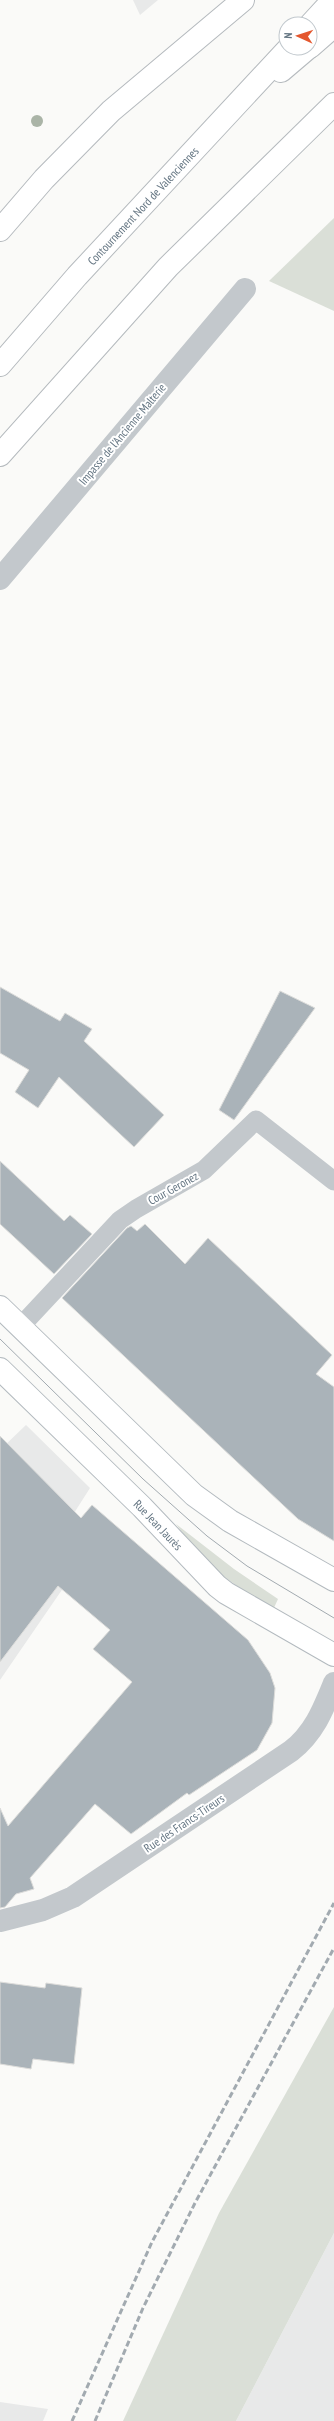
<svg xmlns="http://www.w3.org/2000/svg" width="334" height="2421" font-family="'PT Sans Narrow',sans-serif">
<rect width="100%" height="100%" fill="#fafaf8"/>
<g fill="#e8e9e9">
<path d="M133,0H158L140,15Z"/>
<path d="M26,1425L90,1488L53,1546L68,1581L0,1680V1450Z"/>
<path d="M334,2233V2421H236Z"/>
<path d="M0,2402L48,2409L43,2421H0Z"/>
</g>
<g fill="#dadfd7">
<path d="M334,218V311L269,281Z"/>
<path d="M176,1524L234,1569L278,1599L273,1610L221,1575L190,1543Z"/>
<path d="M334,2007V2233L236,2421H123L219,2213Z"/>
</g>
<g fill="#aab3b9" stroke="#dcdcda">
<path d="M0,987L60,1021L65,1013L92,1029L84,1041L164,1115L134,1147L59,1077L38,1108L15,1092L29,1070L0,1053Z"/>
<path d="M280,991L315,1008L234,1120L219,1110Z"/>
<path d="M0,1161L64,1221L70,1215L92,1234L54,1274L0,1224Z"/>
<path d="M145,1224L185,1264L208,1238L332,1355L316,1374L334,1387V1541L298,1519L62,1298L127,1228L131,1226L137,1231Z"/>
<path d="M0,1436L81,1518L92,1505L248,1640L270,1673L275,1688L272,1723L257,1750L189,1795L187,1793L131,1834L95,1804L30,1878L34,1889L16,1894L5,1907L0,1908V1808L8,1826L132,1682L93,1649L110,1630L58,1586L0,1662Z"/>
<path d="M0,1982L45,1988L46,1983L82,1988L74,2064L33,2059L31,2069L0,2064Z"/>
</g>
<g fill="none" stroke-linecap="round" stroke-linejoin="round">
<defs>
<g id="secondary">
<path d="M0,1307L194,1495L230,1521L334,1580"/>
<path id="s1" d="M0,1369L142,1507L217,1586L226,1593L334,1655"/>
</g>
<g id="primary">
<path d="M310,25L333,0"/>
<path d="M310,47L334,26"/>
<path d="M281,71L308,48"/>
<path d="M0,230L44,179L111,111L243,0"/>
<path id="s2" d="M0,365L77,276L289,48"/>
<path d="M0,455L168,267L334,104"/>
</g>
</defs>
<use href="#secondary" stroke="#b3babf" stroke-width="24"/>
<use href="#primary" stroke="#b5babe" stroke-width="24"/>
<path stroke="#c3c8cc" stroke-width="19" d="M20,1327L120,1220L136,1209L204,1170L256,1120L334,1181"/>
<g stroke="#c3c8cc" stroke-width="22">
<path d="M0,579L245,289"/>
<path d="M0,1921L43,1910L73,1897L291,1751C314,1733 323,1710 334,1683"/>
</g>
<use href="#secondary" stroke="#fff" stroke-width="22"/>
<use href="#primary" stroke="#fff" stroke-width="22"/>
<path stroke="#a2aab0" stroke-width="1" d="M0,1339L143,1479L207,1536L247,1566L334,1618"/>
<g stroke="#a2aab0" stroke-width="3" stroke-dasharray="6 3" stroke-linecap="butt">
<path d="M72,2421L152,2242L334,1903"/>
<path d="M95,2421L143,2308L195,2203L334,1948"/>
</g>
</g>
<circle fill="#aab4a7" cx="37" cy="121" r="6"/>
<g text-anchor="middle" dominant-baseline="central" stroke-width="4" stroke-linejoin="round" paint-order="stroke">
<g font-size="12" fill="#657683" stroke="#fff">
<text stroke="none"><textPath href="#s2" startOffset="214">Contournement Nord de Valenciennes</textPath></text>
<text transform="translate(122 434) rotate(-50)">Impasse de l'Ancienne Malterie</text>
<text transform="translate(173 1188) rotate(-29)">Cour Geronez</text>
<text stroke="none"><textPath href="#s1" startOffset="222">Rue Jean Jaurès</textPath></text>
<text transform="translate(184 1823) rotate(-34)">Rue des Francs-Tireurs</text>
</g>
</g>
<g transform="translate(298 36) rotate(273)"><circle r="19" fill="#ffffff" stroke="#c1c8cd"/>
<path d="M0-3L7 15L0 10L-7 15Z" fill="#e4572e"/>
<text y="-6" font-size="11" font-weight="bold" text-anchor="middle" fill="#657683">N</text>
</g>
</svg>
